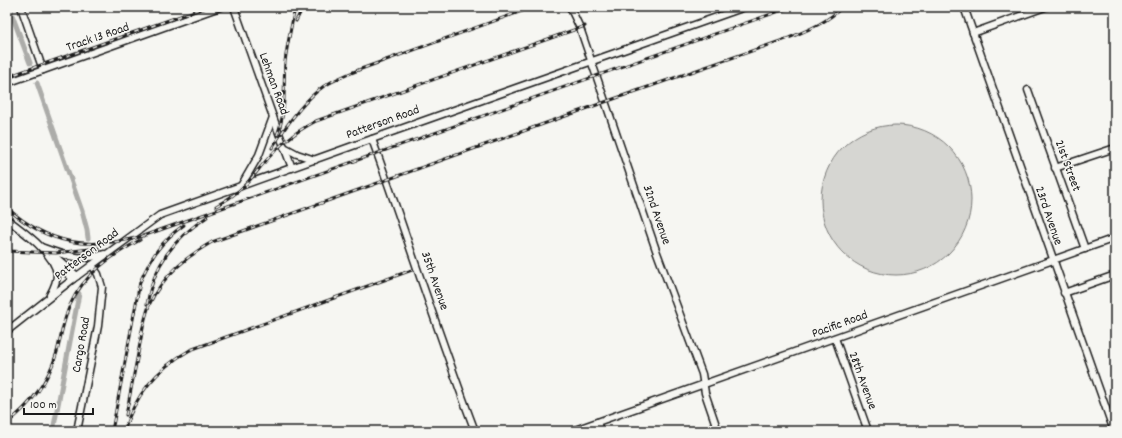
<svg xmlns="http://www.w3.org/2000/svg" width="1122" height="438" font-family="Dekko,sans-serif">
<rect width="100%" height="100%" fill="#f6f6f2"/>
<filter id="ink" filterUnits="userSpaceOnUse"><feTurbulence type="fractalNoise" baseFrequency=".025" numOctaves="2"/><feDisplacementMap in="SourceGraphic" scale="8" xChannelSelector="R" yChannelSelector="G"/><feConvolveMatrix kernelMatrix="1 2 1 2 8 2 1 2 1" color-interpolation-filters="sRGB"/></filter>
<g filter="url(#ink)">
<circle fill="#d6d6d2" stroke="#797977" cx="896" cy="200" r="75"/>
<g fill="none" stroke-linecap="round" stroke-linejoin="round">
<g stroke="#acaca9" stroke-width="5">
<path d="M9,7L30,63"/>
<path d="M37,83L82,211L87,230L88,238"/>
<path d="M53,431L79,294"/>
</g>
<defs>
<g id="minor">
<path d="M21,7L43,70"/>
<path d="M234,7L273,117L292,168"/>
<path d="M570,7L580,28L656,250L702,374L705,393L718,431"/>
<path d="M964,7L1114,431"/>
<path d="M973,33L1045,7"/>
<path d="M7,83L220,7"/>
<path d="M1028,90L1085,249"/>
<path d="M372,139C407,236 438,334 475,431"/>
<path d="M284,147L297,154L315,160"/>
<path d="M1055,168L1115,148"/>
<path d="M241,186L259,155L273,117"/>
<path d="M7,219C22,231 55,253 57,274C57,282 54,288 50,295"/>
<path d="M41,247C62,255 82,262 104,254"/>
<path d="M51,253L77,276"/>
<path d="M55,262L73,279"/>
<path d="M1064,293L1115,275"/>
<path d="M7,331L73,279L160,215L372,139L745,7"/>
<path d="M835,338L868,431"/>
<path d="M597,422L600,431"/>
<path d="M77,431L98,326L102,287L98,274L92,265"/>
<path d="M572,431L1115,238"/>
</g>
</defs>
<use href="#minor" stroke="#1c1c1c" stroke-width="9"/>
<use href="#minor" stroke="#f6f6f2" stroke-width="6"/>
<defs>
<g id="rail">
<path d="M296,21L303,7"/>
<path d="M7,77L206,7"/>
<path d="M277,135C287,111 283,87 285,62C287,44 292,25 295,7"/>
<path d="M272,148C285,127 304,100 324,86C336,79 348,74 361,69L533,7"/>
<path d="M255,174C274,150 289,135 316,121L585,26"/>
<path d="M216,206C234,196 245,187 258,170"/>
<path d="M7,208C49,245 87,250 140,237L791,7"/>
<path d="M7,251L56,253L98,248"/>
<path d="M147,304C154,265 173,239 207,217"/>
<path d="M141,334C144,324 146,313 150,303C162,277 187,256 212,242L605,102L789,38C808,30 828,22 842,7"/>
<path d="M126,415L143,328"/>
<path d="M7,423C31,405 48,382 57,352C61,336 63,321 70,305C84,274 111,256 140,240"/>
<path d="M112,431L140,282C151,257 161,241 184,225"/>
<path d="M124,431C135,395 158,368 190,350L412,270"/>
</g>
</defs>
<use href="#rail" stroke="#1c1c1c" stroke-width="3"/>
<use href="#rail" stroke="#f6f6f2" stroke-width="1.5" stroke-dasharray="4.5" stroke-linecap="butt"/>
</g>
</g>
<g text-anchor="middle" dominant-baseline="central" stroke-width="3" stroke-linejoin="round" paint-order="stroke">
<g font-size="13" fill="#1c1c1c" stroke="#f6f6f2">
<text transform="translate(98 38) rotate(-19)">Track 13 Road</text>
<text transform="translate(273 84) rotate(70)">Lehman Road</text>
<text transform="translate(383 123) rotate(-20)">Patterson Road</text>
<text transform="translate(1067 166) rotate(70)">21st Street</text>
<text transform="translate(656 215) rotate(71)">32nd Avenue</text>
<text transform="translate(1048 216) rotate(71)">23rd Avenue</text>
<text transform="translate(87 255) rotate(-37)">Patterson Road</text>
<text transform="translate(434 281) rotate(71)">35th Avenue</text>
<text transform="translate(840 325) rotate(-20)">Pacific Road</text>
<text transform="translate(82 345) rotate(-80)">Cargo Road</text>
<text transform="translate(862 381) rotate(70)">28th Avenue</text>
</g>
</g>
<rect width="1122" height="438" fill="none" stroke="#f6f6f2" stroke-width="24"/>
<rect x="12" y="12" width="1098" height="414" fill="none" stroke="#1c1c1c" stroke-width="1.5" filter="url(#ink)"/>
<path d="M24 408v6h69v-6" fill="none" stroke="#1c1c1c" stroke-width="2"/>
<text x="30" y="408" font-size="12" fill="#1c1c1c" stroke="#f6f6f2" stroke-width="3" paint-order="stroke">100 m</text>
</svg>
